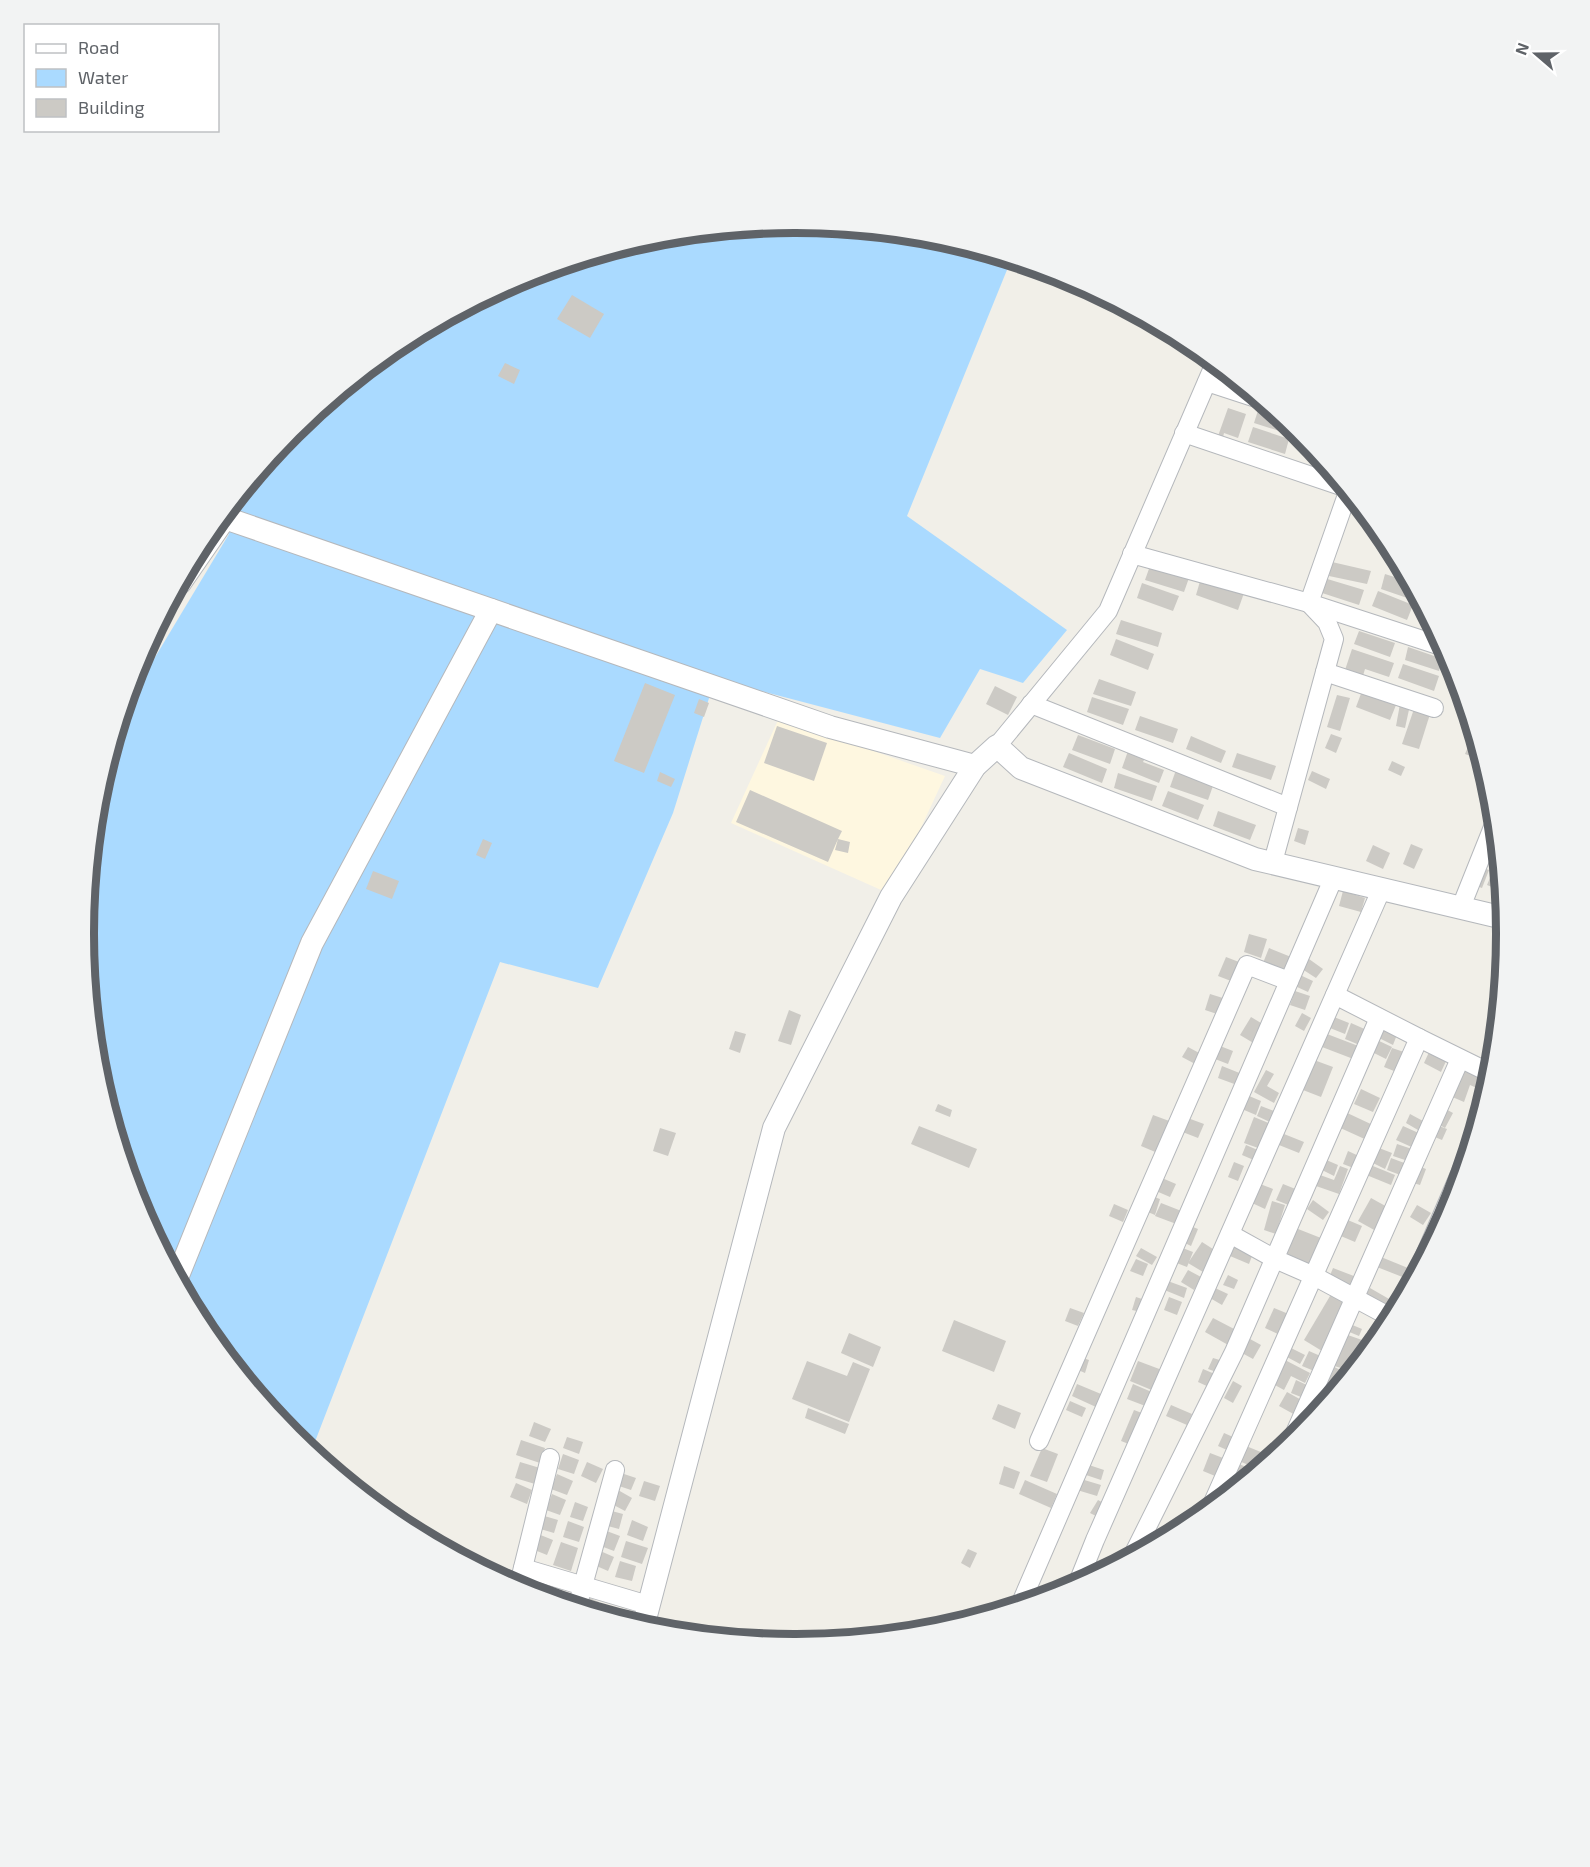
<svg xmlns="http://www.w3.org/2000/svg" width="1590" height="1867" font-family="'Exo 2',sans-serif">
<rect width="100%" height="100%" fill="#f1efe8"/>
<path fill="#fef7e0" d="M779,718L945,776L890,894L731,823Z"/>
<path fill="#aadaff" d="M795,223L934,236L1011,260L907,516L1067,630L1023,683L980,669L940,738L715,679L673,813L598,988L500,962L311,1452L292,1436L204,1328L138,1205L98,1072L84,934L98,794L124,709L229,534L238,497L293,431L400,342L523,276L657,236Z"/>
<g fill="#cccac5">
<path d="M572,295L604,314L590,338L557,319Z"/>
<path d="M505,363L520,370L514,384L498,376Z"/>
<path d="M1261,401L1292,426L1289,434L1254,423Z"/>
<path d="M1228,408L1246,414L1238,438L1224,433L1223,437L1218,436Z"/>
<path d="M1253,427L1289,439L1285,454L1248,442Z"/>
<path d="M1332,562L1371,571L1367,584L1329,576Z"/>
<path d="M1150,566L1189,578L1184,592L1145,580Z"/>
<path d="M1385,574L1410,582L1417,597L1416,601L1381,589Z"/>
<path d="M1201,578L1244,593L1238,610L1196,595Z"/>
<path d="M1324,578L1364,590L1359,605L1319,592Z"/>
<path d="M1142,583L1179,596L1173,611L1137,598Z"/>
<path d="M1378,591L1413,605L1407,620L1372,606Z"/>
<path d="M1121,620L1162,633L1158,647L1116,634Z"/>
<path d="M1359,631L1395,643L1390,657L1354,644Z"/>
<path d="M1116,639L1154,654L1148,670L1110,655Z"/>
<path d="M1408,647L1443,659L1439,671L1405,660Z"/>
<path d="M1352,649L1394,663L1389,677L1365,669L1362,679L1344,673Z"/>
<path d="M1403,664L1439,676L1434,691L1398,678Z"/>
<path d="M1099,679L1136,692L1131,706L1093,694Z"/>
<path d="M645,683L675,695L644,773L614,761Z"/>
<path d="M995,686L1017,697L1008,715L986,704Z"/>
<path d="M1362,691L1396,705L1390,720L1356,707Z"/>
<path d="M1337,695L1350,698L1340,731L1327,727Z"/>
<path d="M1092,697L1129,709L1123,725L1087,712Z"/>
<path d="M699,699L709,703L704,717L694,713Z"/>
<path d="M1400,704L1410,705L1405,728L1396,726Z"/>
<path d="M1415,706L1431,711L1419,749L1402,744Z"/>
<path d="M1140,716L1178,729L1173,743L1135,730Z"/>
<path d="M777,726L827,743L814,781L764,763Z"/>
<path d="M1474,733L1478,747L1482,760L1465,754Z"/>
<path d="M1331,734L1342,738L1336,753L1325,748Z"/>
<path d="M1078,735L1115,749L1110,764L1072,750Z"/>
<path d="M1191,736L1226,751L1221,763L1186,749Z"/>
<path d="M1128,751L1145,758L1143,762L1164,770L1159,783L1122,768Z"/>
<path d="M1069,753L1107,769L1102,783L1063,767Z"/>
<path d="M1237,753L1276,766L1271,780L1232,767Z"/>
<path d="M1392,761L1405,767L1401,776L1388,770Z"/>
<path d="M1176,770L1214,783L1208,800L1170,787Z"/>
<path d="M1312,771L1330,779L1326,789L1308,780Z"/>
<path d="M660,772L675,779L671,787L657,781Z"/>
<path d="M1118,773L1157,786L1152,801L1114,788Z"/>
<path d="M750,790L842,831L838,839L850,842L848,853L835,850L838,839L828,862L736,822Z"/>
<path d="M1168,791L1204,805L1198,820L1162,806Z"/>
<path d="M1218,811L1256,825L1250,840L1213,826Z"/>
<path d="M1298,828L1309,831L1305,845L1294,841Z"/>
<path d="M483,839L492,843L485,859L476,855Z"/>
<path d="M1411,844L1423,849L1414,869L1403,864Z"/>
<path d="M1373,845L1390,853L1383,869L1366,861Z"/>
<path d="M1478,866L1489,870L1482,888L1471,884Z"/>
<path d="M373,871L399,881L392,899L366,889Z"/>
<path d="M1492,873L1500,877L1502,891L1487,885Z"/>
<path d="M1343,891L1365,898L1361,912L1339,906Z"/>
<path d="M1249,934L1267,939L1261,958L1244,952Z"/>
<path d="M1269,948L1296,959L1290,974L1263,963Z"/>
<path d="M1226,957L1239,962L1231,981L1218,976Z"/>
<path d="M1309,959L1323,969L1316,978L1302,969Z"/>
<path d="M1300,975L1313,981L1308,992L1295,986Z"/>
<path d="M1295,991L1310,996L1305,1010L1290,1005Z"/>
<path d="M1210,994L1226,999L1220,1015L1205,1010Z"/>
<path d="M789,1010L801,1015L791,1045L778,1041Z"/>
<path d="M1302,1013L1311,1018L1304,1031L1295,1026Z"/>
<path d="M1251,1017L1266,1026L1255,1044L1240,1035Z"/>
<path d="M1334,1017L1349,1023L1345,1034L1330,1028Z"/>
<path d="M1351,1023L1369,1031L1362,1046L1345,1039Z"/>
<path d="M1382,1025L1398,1032L1393,1045L1377,1037Z"/>
<path d="M735,1031L746,1034L740,1053L729,1049Z"/>
<path d="M1327,1034L1361,1047L1356,1060L1322,1047Z"/>
<path d="M1377,1040L1392,1047L1386,1059L1372,1052Z"/>
<path d="M1220,1046L1233,1051L1228,1064L1215,1059Z"/>
<path d="M1188,1047L1203,1055L1197,1065L1182,1057Z"/>
<path d="M1392,1048L1407,1053L1399,1073L1384,1067Z"/>
<path d="M1430,1050L1447,1059L1441,1072L1424,1063Z"/>
<path d="M1314,1060L1333,1067L1321,1097L1303,1090Z"/>
<path d="M1222,1066L1242,1074L1237,1085L1218,1078Z"/>
<path d="M1461,1067L1491,1078L1486,1092L1470,1085L1464,1102L1450,1096Z"/>
<path d="M1266,1070L1274,1074L1267,1086L1279,1093L1274,1103L1254,1092Z"/>
<path d="M1361,1089L1380,1098L1373,1112L1354,1104Z"/>
<path d="M1242,1093L1261,1101L1256,1115L1237,1107Z"/>
<path d="M938,1104L952,1110L950,1117L935,1111Z"/>
<path d="M1261,1106L1277,1112L1272,1123L1257,1116Z"/>
<path d="M1442,1107L1453,1113L1445,1128L1434,1122Z"/>
<path d="M1343,1111L1375,1126L1369,1141L1336,1126Z"/>
<path d="M1410,1114L1423,1121L1418,1130L1406,1123Z"/>
<path d="M1153,1115L1172,1122L1160,1154L1141,1146Z"/>
<path d="M1185,1117L1204,1124L1198,1138L1180,1131Z"/>
<path d="M1254,1117L1271,1124L1261,1149L1244,1143Z"/>
<path d="M1434,1124L1447,1129L1442,1140L1430,1135Z"/>
<path d="M919,1126L977,1149L969,1168L911,1144Z"/>
<path d="M1403,1126L1423,1135L1416,1149L1396,1140Z"/>
<path d="M660,1128L676,1133L668,1156L653,1151Z"/>
<path d="M1284,1134L1304,1142L1299,1153L1279,1145Z"/>
<path d="M1397,1144L1412,1149L1408,1161L1393,1156Z"/>
<path d="M1246,1145L1260,1151L1256,1161L1242,1155Z"/>
<path d="M1379,1148L1392,1153L1385,1169L1373,1163Z"/>
<path d="M1348,1151L1361,1157L1356,1169L1343,1164Z"/>
<path d="M1391,1158L1407,1164L1403,1176L1387,1170Z"/>
<path d="M1324,1159L1338,1165L1334,1176L1320,1169Z"/>
<path d="M1234,1162L1244,1166L1238,1181L1228,1177Z"/>
<path d="M1368,1164L1395,1175L1391,1185L1364,1174Z"/>
<path d="M1416,1165L1426,1169L1420,1185L1410,1182Z"/>
<path d="M1340,1166L1348,1169L1339,1194L1316,1186L1320,1175L1334,1180Z"/>
<path d="M1162,1178L1176,1184L1170,1197L1156,1191Z"/>
<path d="M1260,1184L1273,1189L1265,1209L1252,1203Z"/>
<path d="M1283,1184L1298,1190L1291,1206L1276,1200Z"/>
<path d="M1148,1195L1160,1199L1155,1215L1143,1210Z"/>
<path d="M1371,1198L1389,1208L1376,1231L1358,1221Z"/>
<path d="M1313,1200L1329,1212L1323,1220L1307,1209Z"/>
<path d="M1272,1201L1285,1205L1276,1234L1264,1230Z"/>
<path d="M1161,1203L1184,1212L1179,1225L1155,1216Z"/>
<path d="M1114,1204L1128,1210L1123,1222L1109,1216Z"/>
<path d="M1417,1205L1431,1213L1423,1225L1410,1217Z"/>
<path d="M1343,1218L1362,1226L1355,1242L1336,1234Z"/>
<path d="M1188,1225L1198,1229L1191,1246L1181,1241Z"/>
<path d="M1293,1227L1326,1240L1319,1257L1313,1255L1308,1267L1281,1257Z"/>
<path d="M1235,1241L1255,1248L1249,1264L1230,1256Z"/>
<path d="M1202,1242L1216,1251L1203,1272L1188,1263Z"/>
<path d="M1180,1247L1193,1252L1187,1267L1174,1262Z"/>
<path d="M1141,1248L1157,1257L1152,1265L1136,1256Z"/>
<path d="M1381,1257L1408,1268L1405,1278L1377,1267Z"/>
<path d="M1136,1259L1148,1264L1143,1276L1130,1271Z"/>
<path d="M1333,1268L1359,1278L1353,1293L1327,1283Z"/>
<path d="M1188,1270L1201,1277L1194,1290L1181,1282Z"/>
<path d="M1228,1275L1238,1280L1234,1289L1223,1285Z"/>
<path d="M1165,1280L1187,1288L1184,1298L1162,1289Z"/>
<path d="M1215,1288L1228,1294L1222,1305L1210,1298Z"/>
<path d="M1370,1288L1396,1303L1390,1314L1363,1300Z"/>
<path d="M1333,1291L1350,1301L1322,1351L1304,1340Z"/>
<path d="M1136,1297L1145,1300L1141,1312L1132,1310Z"/>
<path d="M1169,1297L1182,1302L1177,1315L1164,1310Z"/>
<path d="M1070,1308L1084,1313L1078,1326L1065,1321Z"/>
<path d="M1274,1308L1291,1315L1282,1336L1265,1328Z"/>
<path d="M1213,1318L1238,1331L1230,1346L1205,1332Z"/>
<path d="M954,1320L1006,1341L994,1372L942,1351Z"/>
<path d="M1350,1324L1362,1329L1359,1336L1347,1331Z"/>
<path d="M1368,1330L1378,1334L1376,1341L1351,1371L1331,1365L1342,1333L1365,1341Z"/>
<path d="M849,1333L881,1347L873,1367L841,1353Z"/>
<path d="M1250,1339L1261,1345L1253,1359L1242,1353Z"/>
<path d="M1291,1348L1305,1355L1300,1364L1287,1357Z"/>
<path d="M1309,1351L1325,1358L1319,1373L1302,1366Z"/>
<path d="M1080,1357L1089,1360L1085,1373L1076,1369Z"/>
<path d="M1213,1358L1223,1361L1219,1373L1208,1369Z"/>
<path d="M1285,1360L1310,1373L1305,1383L1291,1376L1284,1390L1273,1384Z"/>
<path d="M807,1361L847,1376L853,1362L870,1369L849,1422L792,1399Z"/>
<path d="M1138,1361L1162,1370L1154,1391L1130,1381Z"/>
<path d="M1332,1366L1345,1372L1339,1387L1333,1393L1322,1388Z"/>
<path d="M1203,1369L1217,1375L1211,1388L1198,1382Z"/>
<path d="M1296,1380L1311,1387L1306,1399L1291,1393Z"/>
<path d="M1233,1381L1242,1386L1233,1403L1224,1398Z"/>
<path d="M1077,1384L1101,1394L1096,1407L1072,1396Z"/>
<path d="M1133,1384L1154,1393L1148,1407L1127,1399Z"/>
<path d="M1287,1392L1305,1402L1297,1416L1279,1406Z"/>
<path d="M1321,1395L1328,1399L1320,1410L1314,1406Z"/>
<path d="M1070,1401L1086,1408L1082,1417L1066,1410Z"/>
<path d="M998,1404L1021,1413L1015,1429L992,1419Z"/>
<path d="M1171,1405L1192,1414L1187,1425L1166,1416Z"/>
<path d="M808,1408L849,1424L845,1434L805,1418Z"/>
<path d="M1134,1410L1147,1415L1134,1446L1121,1441Z"/>
<path d="M534,1422L551,1429L545,1442L529,1436Z"/>
<path d="M1224,1433L1233,1437L1227,1450L1218,1446Z"/>
<path d="M567,1437L583,1442L579,1454L563,1448Z"/>
<path d="M521,1440L545,1448L540,1463L516,1455Z"/>
<path d="M1246,1446L1273,1457L1258,1469L1239,1461Z"/>
<path d="M1042,1448L1058,1454L1047,1482L1030,1476Z"/>
<path d="M1210,1453L1223,1458L1215,1476L1203,1471Z"/>
<path d="M563,1454L579,1460L574,1474L558,1469Z"/>
<path d="M520,1462L540,1468L535,1484L515,1478Z"/>
<path d="M587,1462L603,1469L596,1483L581,1476Z"/>
<path d="M1239,1464L1251,1469L1248,1477L1236,1473Z"/>
<path d="M1089,1465L1104,1470L1101,1480L1086,1475Z"/>
<path d="M1004,1466L1020,1472L1014,1489L999,1484Z"/>
<path d="M621,1473L636,1478L631,1490L616,1485Z"/>
<path d="M557,1474L573,1481L567,1495L551,1489Z"/>
<path d="M1081,1479L1101,1485L1097,1496L1077,1490Z"/>
<path d="M1025,1480L1057,1494L1051,1508L1019,1494Z"/>
<path d="M644,1481L660,1486L655,1501L639,1496Z"/>
<path d="M516,1483L532,1490L527,1504L510,1497Z"/>
<path d="M618,1490L632,1498L625,1511L610,1503Z"/>
<path d="M552,1494L566,1500L560,1515L546,1510Z"/>
<path d="M1098,1500L1107,1505L1100,1518L1090,1513Z"/>
<path d="M575,1502L588,1507L583,1521L570,1517Z"/>
<path d="M608,1510L623,1514L619,1529L604,1525Z"/>
<path d="M541,1515L558,1520L554,1533L537,1528Z"/>
<path d="M632,1520L648,1527L643,1541L627,1535Z"/>
<path d="M568,1521L584,1527L579,1542L563,1537Z"/>
<path d="M604,1530L620,1536L614,1551L598,1545Z"/>
<path d="M538,1534L553,1540L547,1555L532,1549Z"/>
<path d="M626,1541L648,1548L642,1564L621,1557Z"/>
<path d="M561,1542L578,1548L571,1571L553,1565Z"/>
<path d="M968,1549L977,1553L970,1568L961,1563Z"/>
<path d="M598,1550L614,1557L608,1571L592,1564Z"/>
<path d="M620,1561L636,1566L632,1581L615,1577Z"/>
<path d="M526,1576L541,1580L536,1594L521,1590Z"/>
<path d="M585,1596L599,1602L595,1612L580,1608Z"/>
<path d="M607,1605L622,1610L619,1620L604,1615Z"/>
</g>
<g fill="none" stroke-linecap="round" stroke-linejoin="round">
<defs>
<g id="minor">
<path d="M1207,382L1259,399"/>
<path d="M1184,433L1344,487"/>
<path d="M1132,554L1309,603L1444,647"/>
<path d="M1325,672L1434,708"/>
<path d="M1031,704L1288,807"/>
<path d="M997,746L1108,611L1215,363"/>
<path d="M1273,862L1334,639L1327,622L1309,603L1348,492"/>
<path d="M1461,907L1495,822"/>
<path d="M1419,1038L1492,1074"/>
<path d="M1230,1234L1275,1259L1314,1276L1392,1318"/>
<path d="M1423,1260L1465,1162"/>
<path d="M1039,1441L1247,965L1289,981"/>
<path d="M1291,1442L1460,1059"/>
<path d="M1211,1507L1419,1038L1335,995"/>
<path d="M1133,1555L1234,1352L1379,1018"/>
<path d="M523,1568L648,1605"/>
<path d="M1077,1585L1095,1540L1382,888"/>
<path d="M518,1588L550,1458"/>
<path d="M1020,1605L1334,877"/>
<path d="M577,1607L615,1470"/>
</g>
<g id="tertiary">
<path d="M180,583L225,518L830,727L975,766"/>
<path d="M177,1278L312,943L491,610"/>
<path d="M643,1627L774,1128L891,897L975,766L997,746L1021,768L1255,859L1504,918"/>
</g>
</defs>
<use href="#minor" stroke="#b5b8bc" stroke-width="20"/>
<use href="#tertiary" stroke="#b5b8bc" stroke-width="24"/>
<use href="#minor" stroke="#fff" stroke-width="18"/>
<use href="#tertiary" stroke="#fff" stroke-width="22"/>
</g>
<path d="M0 0H1590V1867H0ZM794 233H796A700 700 0 0 1 1496 933V934A700 700 0 0 1 796 1634H794A700 700 0 0 1 94 934V933A700 700 0 0 1 794 233Z" fill="#f2f3f3" fill-rule="evenodd"/>
<path fill="none" stroke="#5f6368" stroke-width="8" d="M794 233H796A700 700 0 0 1 1496 933V934A700 700 0 0 1 796 1634H794A700 700 0 0 1 94 934V933A700 700 0 0 1 794 233Z"/>
<rect x="24" y="24" width="195" height="108" fill="#ffffff" stroke="#bfc1c3" stroke-width="1.5"/>
<rect x="36" y="44" width="30" height="9" fill="#ffffff" stroke="#bfc1c3" stroke-width="1.5"/>
<text x="78" y="54" font-size="18" fill="#5f6368">Road</text>
<rect x="36" y="69" width="30" height="18" fill="#aadaff" stroke="#bfc1c3" stroke-width="1.5"/>
<text x="78" y="84" font-size="18" fill="#5f6368">Water</text>
<rect x="36" y="99" width="30" height="18" fill="#cccac5" stroke="#bfc1c3" stroke-width="1.5"/>
<text x="78" y="114" font-size="18" fill="#5f6368">Building</text>
<g transform="translate(1536 54) rotate(290)" stroke="#ffffff" stroke-width="4.5" paint-order="stroke">
<path d="M0-4.5L10 22L0 15L-10 22Z" fill="#5f6368"/>
<text y="-9" font-size="16" font-weight="bold" text-anchor="middle" fill="#5f6368">N</text>
</g>
</svg>
